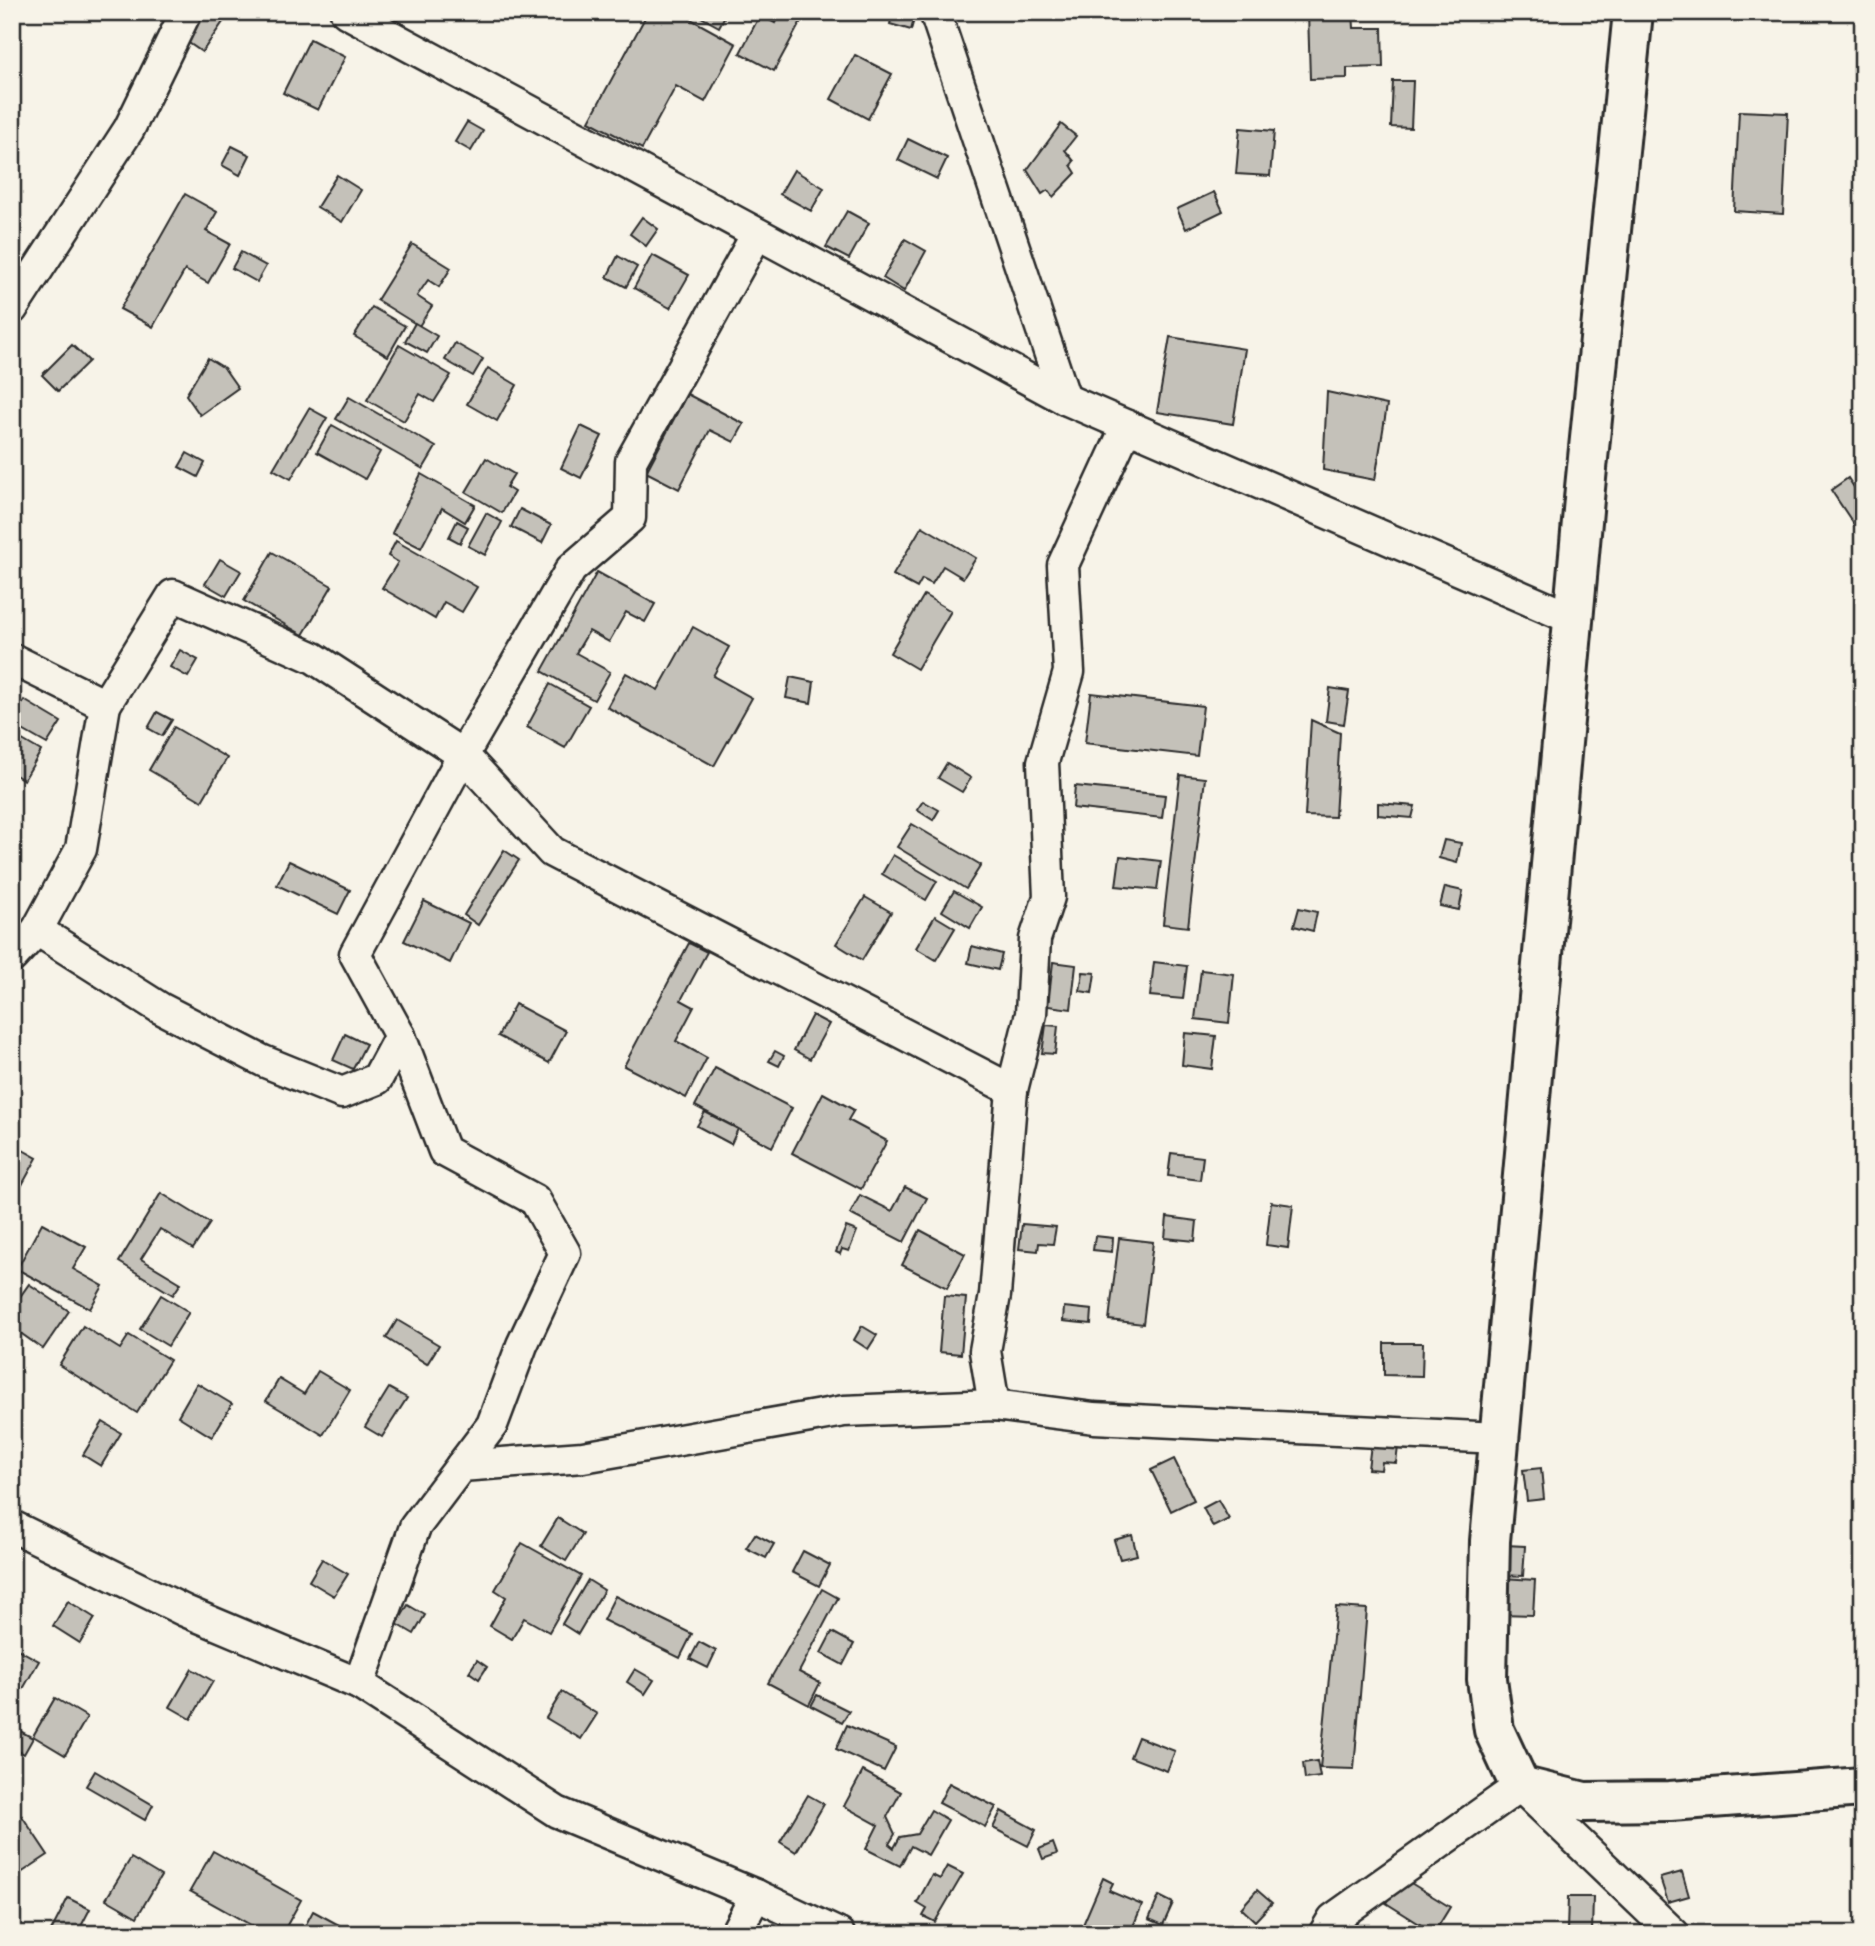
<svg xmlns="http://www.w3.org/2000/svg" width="1875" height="1946" font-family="Itim,sans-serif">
<rect width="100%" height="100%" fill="#f7f3e8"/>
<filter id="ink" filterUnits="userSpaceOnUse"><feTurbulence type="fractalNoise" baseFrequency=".0143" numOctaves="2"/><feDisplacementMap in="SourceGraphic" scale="14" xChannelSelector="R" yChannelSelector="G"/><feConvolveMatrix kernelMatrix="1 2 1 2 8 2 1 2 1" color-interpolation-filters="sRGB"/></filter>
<g filter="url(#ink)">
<g fill="#c4c1b9" stroke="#2b2b2b" stroke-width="2">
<path d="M201,12H230L202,52L183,39Z"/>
<path d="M648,12H678L736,44L705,102L676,86L642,149L589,121Z"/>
<path d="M692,12H727L719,27Z"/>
<path d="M780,12H806L774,71L740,53L760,15L775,23Z"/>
<path d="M893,12H916L911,30L890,24Z"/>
<path d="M1308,12H1353L1354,28H1382L1383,67L1347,68V78L1310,79Z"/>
<path d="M310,39L345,57L318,110L283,93Z"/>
<path d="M855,55L892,74L868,119L831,99Z"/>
<path d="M1393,81H1413L1411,128L1391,127Z"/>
<path d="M1739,111L1788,113L1783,214L1734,211Z"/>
<path d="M467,122L483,131L471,151L455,142Z"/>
<path d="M1061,124L1076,136L1065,150L1074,161L1071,165L1076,173L1053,197L1048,190L1042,194L1027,170Z"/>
<path d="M1240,128L1274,131L1270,176L1236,174Z"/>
<path d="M908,139L947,158L937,179L898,160Z"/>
<path d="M232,146L250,155L240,175L222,165Z"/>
<path d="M794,170L824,188L811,211L780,194Z"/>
<path d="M337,175L361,190L342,222L317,207Z"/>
<path d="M1214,192L1223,211L1186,229L1177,209Z"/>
<path d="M185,194L217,212L206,231L230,244L208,283L185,270L153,327L120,309Z"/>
<path d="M847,211L869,223L849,259L826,247Z"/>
<path d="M642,217L658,229L646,246L630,234Z"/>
<path d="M905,239L926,251L904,291L883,278Z"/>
<path d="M412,244L451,268L439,287L428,280L417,296L432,306L419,326L377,300Z"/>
<path d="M241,252L266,266L257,282L232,268Z"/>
<path d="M652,255L689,275L670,308L634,288Z"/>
<path d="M618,256L637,267L626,287L607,277Z"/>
<path d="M372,307L405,326L388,356L354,336Z"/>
<path d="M415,323L437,336L427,353L405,341Z"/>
<path d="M1170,337L1245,349L1233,424L1157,412Z"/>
<path d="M455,343L483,359L473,376L445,360Z"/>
<path d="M72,345L89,361L58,391L42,375Z"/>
<path d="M399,345L451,375L434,402L420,394L404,421L367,400Z"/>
<path d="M208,358L224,368L238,388L200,415L186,395Z"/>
<path d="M488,368L517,385L497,421L467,404Z"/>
<path d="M1327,392L1387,405L1375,480L1323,470Z"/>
<path d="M687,394L744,424L734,442L710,430L679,489L646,472Z"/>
<path d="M349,397L436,447L423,469L336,419Z"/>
<path d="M309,408L327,418L291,479L273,469Z"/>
<path d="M332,425L380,452L365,479L317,452Z"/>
<path d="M581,426L602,436L581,478L561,468Z"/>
<path d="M187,453L205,463L198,477L179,467Z"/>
<path d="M486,458L514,474L506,487L514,492L502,513L466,492Z"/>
<path d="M421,474L475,505L465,522L442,508L421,548L392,533Z"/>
<path d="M1848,478L1863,501V538L1831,490Z"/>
<path d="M520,509L551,525L542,543L511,527Z"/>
<path d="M486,513L502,522L485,555L468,546Z"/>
<path d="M457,521L468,527L460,543L449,537Z"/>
<path d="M922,526L976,558L963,578L943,566L932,584L922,579L917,588L893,575Z"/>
<path d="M396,541L477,587L462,612L444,602L435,619L382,588L398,562L388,556Z"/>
<path d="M272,552L332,586L303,635L244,601Z"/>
<path d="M220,559L241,571L226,596L205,584Z"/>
<path d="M597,572L655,604L645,622L626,612L609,642L589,631L576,653L610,672L594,700L542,671Z"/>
<path d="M924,595L951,611L917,669L890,653Z"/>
<path d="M693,627L729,647L713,676L752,698L714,766L607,707L626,673L658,690Z"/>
<path d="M180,650L198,660L188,677L170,667Z"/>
<path d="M790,677L814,682L811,703L786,698Z"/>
<path d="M550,684L589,706L565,748L527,727Z"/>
<path d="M1330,688L1349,691L1344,724L1326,721Z"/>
<path d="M1091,693L1203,706L1197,756L1085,743Z"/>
<path d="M24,700L61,722L47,744L12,724V720Z"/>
<path d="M157,712L172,720L162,736L148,728Z"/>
<path d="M1311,720L1340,733L1335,817L1305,816Z"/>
<path d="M174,727L227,758L202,801L149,770Z"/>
<path d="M12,734L41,751L24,780L12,773Z"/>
<path d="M947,763L971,778L962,792L938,778Z"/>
<path d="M1180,775L1205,778L1188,927L1163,924Z"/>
<path d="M1075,786L1165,795L1162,818L1073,808Z"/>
<path d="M923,801L939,810L933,820L917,810Z"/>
<path d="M1378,803L1415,806L1412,818L1378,815Z"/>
<path d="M912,824L981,865L966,889L897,847Z"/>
<path d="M1444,840L1461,843L1457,863L1439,858Z"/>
<path d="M504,850L519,860L478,925L464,915Z"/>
<path d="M893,855L937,881L926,900L882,874Z"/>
<path d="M1120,856L1161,861L1157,890L1116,886Z"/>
<path d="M289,861L350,890L338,914L277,885Z"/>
<path d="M1445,887L1463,891L1459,910L1440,906Z"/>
<path d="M954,891L982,907L970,928L942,911Z"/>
<path d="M865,897L891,912L862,960L836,944Z"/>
<path d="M424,901L469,923L450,963L404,941Z"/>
<path d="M1299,908L1317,912L1313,931L1294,926Z"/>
<path d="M935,916L955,928L936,960L916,948Z"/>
<path d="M689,943L707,952L681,1000L694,1007L676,1041L707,1058L686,1098L624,1066Z"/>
<path d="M972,946L1002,954L998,970L968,963Z"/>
<path d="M1053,962L1076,965L1071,1009L1048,1006Z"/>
<path d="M1154,962L1187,966L1183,999L1150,996Z"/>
<path d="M1201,970L1234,974L1229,1023L1195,1019Z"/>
<path d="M1083,972L1095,973L1092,993L1080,991Z"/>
<path d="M515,1004L566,1031L549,1063L498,1036Z"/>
<path d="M812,1015L829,1024L810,1059L794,1050Z"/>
<path d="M1046,1025L1058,1026L1055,1054L1042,1053Z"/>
<path d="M1185,1033L1216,1036L1212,1069L1182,1065Z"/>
<path d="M345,1034L366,1044L353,1069L333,1060Z"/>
<path d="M775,1051L784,1056L779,1066L769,1061Z"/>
<path d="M715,1068L792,1108L772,1147L695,1106Z"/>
<path d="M823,1093L854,1110L848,1120L887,1141L861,1189L792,1153Z"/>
<path d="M705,1112L738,1129L731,1144L697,1126Z"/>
<path d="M12,1144L37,1158L12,1203Z"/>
<path d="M1171,1153L1203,1157L1200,1180L1168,1176Z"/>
<path d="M905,1187L927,1198L904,1242L850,1214L860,1195L892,1211Z"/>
<path d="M161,1193L210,1223L193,1249L160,1229L141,1259L181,1283L173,1295L119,1262Z"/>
<path d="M1271,1202L1293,1205L1288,1248L1266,1245Z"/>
<path d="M1167,1217L1197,1221L1195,1241L1165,1238Z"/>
<path d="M42,1223L86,1247L73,1269L103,1286L90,1309L17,1269Z"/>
<path d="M1022,1224L1056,1227L1053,1244L1039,1243L1038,1251L1019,1249Z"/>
<path d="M846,1227L857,1231L849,1251L842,1249L840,1254L836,1252Z"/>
<path d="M920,1230L965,1254L947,1288L902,1265Z"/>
<path d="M1095,1236L1113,1238L1112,1252L1093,1250Z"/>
<path d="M1119,1238L1153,1242L1143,1324L1109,1320Z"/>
<path d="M29,1284L69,1311L43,1349L12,1327V1308Z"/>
<path d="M161,1295L189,1312L168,1346L140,1329Z"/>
<path d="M944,1296L966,1298L961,1354L939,1352Z"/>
<path d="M1064,1307L1092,1310L1091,1324L1063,1321Z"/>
<path d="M397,1320L439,1345L427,1364L386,1338Z"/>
<path d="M83,1326L120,1349L129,1335L170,1360L137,1413L59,1365Z"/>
<path d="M862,1326L877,1335L868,1349L854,1340Z"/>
<path d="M1384,1343H1423L1422,1376L1384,1375Z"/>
<path d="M318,1371L350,1390L323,1435L266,1401L279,1379L304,1394Z"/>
<path d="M197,1383L232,1404L212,1437L178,1416Z"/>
<path d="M389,1388L407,1398L382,1437L365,1427Z"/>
<path d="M103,1422L121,1433L101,1466L83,1455Z"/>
<path d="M1371,1444L1398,1447L1396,1463L1382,1462L1381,1470L1368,1469Z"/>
<path d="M1174,1459L1194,1500L1171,1511L1151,1470Z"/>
<path d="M1541,1468L1544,1499L1527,1501L1523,1470Z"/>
<path d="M1218,1500L1229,1519L1213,1527L1203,1508Z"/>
<path d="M558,1518L583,1534L566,1561L541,1546Z"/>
<path d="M755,1534L774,1544L766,1558L746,1548Z"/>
<path d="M1132,1535L1137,1555L1120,1559L1114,1540Z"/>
<path d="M522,1543L581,1576L549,1632L524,1618L512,1639L490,1626L506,1597L495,1590Z"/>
<path d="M1505,1545L1525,1546L1523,1576L1503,1575Z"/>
<path d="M803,1551L830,1565L819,1586L792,1572Z"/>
<path d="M322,1559L348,1574L334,1596L309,1581Z"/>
<path d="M1503,1578L1535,1580L1533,1615L1501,1614Z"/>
<path d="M588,1580L604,1590L578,1634L562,1624Z"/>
<path d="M822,1589L838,1598L799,1672L820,1683L809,1705L768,1683Z"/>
<path d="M615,1596L692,1634L680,1658L603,1620Z"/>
<path d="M68,1601L95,1618L80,1643L53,1626Z"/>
<path d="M408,1605L425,1615L414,1634L397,1624Z"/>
<path d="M1336,1607L1367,1609L1354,1769L1320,1768Z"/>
<path d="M832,1632L854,1644L843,1665L821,1653Z"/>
<path d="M699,1642L716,1651L708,1668L690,1659Z"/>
<path d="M12,1646L39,1661L19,1696L12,1692Z"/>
<path d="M477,1660L487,1667L479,1679L469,1672Z"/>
<path d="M192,1669L213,1681L191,1719L170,1707Z"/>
<path d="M635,1669L654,1680L645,1694L627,1682Z"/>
<path d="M562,1692L597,1714L581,1739L546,1718Z"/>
<path d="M817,1695L849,1711L842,1722L811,1706Z"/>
<path d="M55,1698L87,1717L65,1755L33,1736Z"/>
<path d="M847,1725L896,1747L884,1771L836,1749Z"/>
<path d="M20,1731L33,1738L24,1754L12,1748Z"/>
<path d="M1138,1737L1175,1751L1167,1771L1130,1757Z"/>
<path d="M1317,1761L1320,1777L1305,1779L1303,1763Z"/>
<path d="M95,1771L153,1805L145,1820L86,1786Z"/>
<path d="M863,1771L901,1792L887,1817L895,1834L889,1844L894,1848L900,1837L917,1834L931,1810L948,1820L928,1855L911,1846L900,1866L866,1849L878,1825L844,1806Z"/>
<path d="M949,1783L996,1807L985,1827L939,1803Z"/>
<path d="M808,1795L824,1804L796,1852L780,1842Z"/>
<path d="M1001,1811L1036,1830L1028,1846L993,1828Z"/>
<path d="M22,1816L48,1855L12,1879V1823Z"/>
<path d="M1053,1843L1057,1854L1043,1859L1039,1849Z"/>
<path d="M213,1851L301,1900L282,1934H267L190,1891Z"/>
<path d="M131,1858L161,1876L137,1917L106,1899Z"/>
<path d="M947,1866L963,1874L935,1922L923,1916L927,1909L917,1903L932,1875L940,1879Z"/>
<path d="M1682,1872L1689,1896L1668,1902L1660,1878Z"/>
<path d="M1401,1877L1450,1907L1434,1933L1386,1903Z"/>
<path d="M1103,1878L1113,1883L1109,1891L1142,1905L1130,1934H1125L1109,1926L1106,1934H1079Z"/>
<path d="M1257,1890L1272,1903L1255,1921L1241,1908Z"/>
<path d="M1159,1896L1173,1903L1163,1925L1149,1919Z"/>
<path d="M1568,1897H1593L1592,1933L1567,1932Z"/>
<path d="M68,1898L90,1909L77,1934H52L50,1933Z"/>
<path d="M313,1911L339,1925L335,1934L324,1932L323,1934H316L304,1928Z"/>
</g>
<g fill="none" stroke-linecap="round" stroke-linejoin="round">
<defs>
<g id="street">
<path d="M346,12L1065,399L1573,619"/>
<path d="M935,12L1065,399"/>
<path d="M12,309L129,129L186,12"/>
<path d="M12,659L105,705L173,595L314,658L463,755L571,569L630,518L631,461L757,234"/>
<path d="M37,930L160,1008L263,1061L342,1093L377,1079L400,1036L444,1151L535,1200L565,1253L522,1345L492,1425L415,1527L359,1684"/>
<path d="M12,957L37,930L81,849L105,705"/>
<path d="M400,1036L355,954L463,755L552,852L1012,1090"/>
<path d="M994,1405L985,1351L995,1295L1012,1090L1031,1014L1035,939L1049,897L1043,762L1069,672L1063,565L1127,426"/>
<path d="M461,1466L583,1457L844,1411L994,1405L1094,1418L1498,1438"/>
<path d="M12,1526L185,1611L359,1684L557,1812L756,1895L839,1934"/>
<path d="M735,1934L756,1895"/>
<path d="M1324,1934L1333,1919L1520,1786L1674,1934"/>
</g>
<path id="secondary" d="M1633,12L1585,488L1490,1541L1487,1679L1494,1730L1520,1786L1584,1802L1670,1801L1863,1787"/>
</defs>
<use href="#street" stroke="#2b2b2b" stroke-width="35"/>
<use href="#secondary" stroke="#2b2b2b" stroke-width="44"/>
<use href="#street" stroke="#f7f3e8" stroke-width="30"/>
<use href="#secondary" stroke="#f7f3e8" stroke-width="38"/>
</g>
</g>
<rect width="1875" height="1946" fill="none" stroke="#f7f3e8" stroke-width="42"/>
<rect x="21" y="21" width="1833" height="1904" fill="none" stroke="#2b2b2b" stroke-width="2.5" filter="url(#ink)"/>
</svg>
